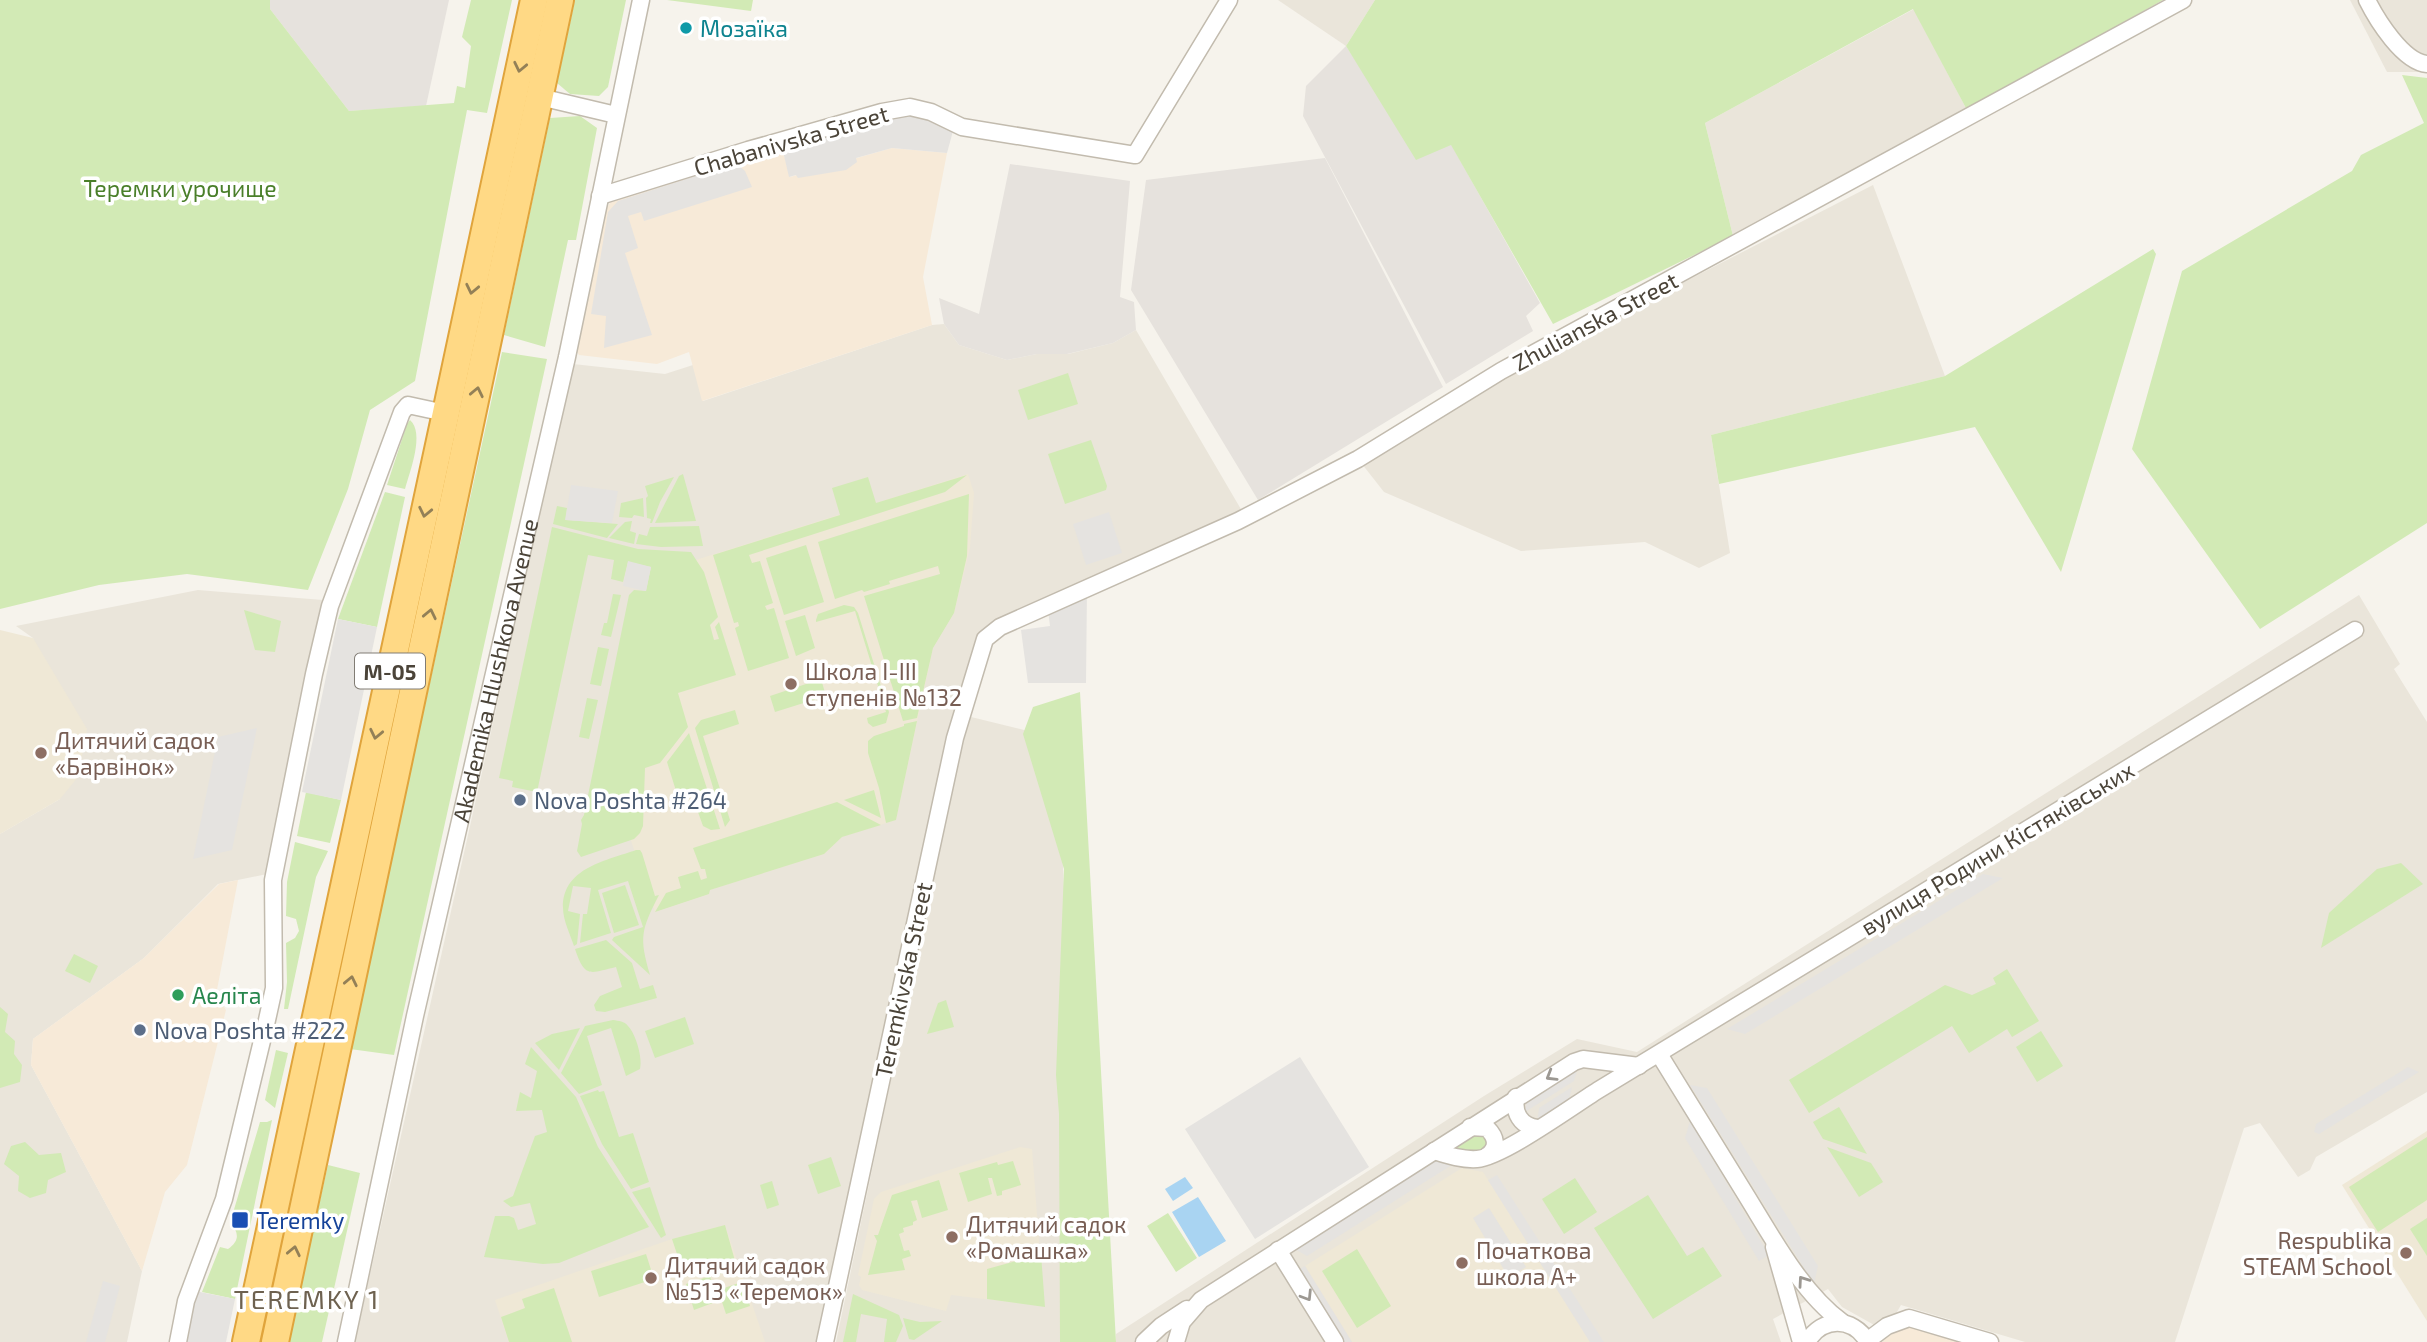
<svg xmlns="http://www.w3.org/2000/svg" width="2427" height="1342" font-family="'Exo 2',sans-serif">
<rect width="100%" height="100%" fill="#f6f3ec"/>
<g fill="#eae5da">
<path d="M1278,0H1375L1346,46Z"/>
<path d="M2350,0H2427V72H2387Z"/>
<path d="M1914,9L1967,110L1733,236L1705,123Z"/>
<path d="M1873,185L1945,376L1711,435L1730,553L1699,568L1645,542L1521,551L1384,492L1362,464L1501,376Z"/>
<path d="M944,324L959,345L1007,360L1037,354H1068L1113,343L1136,330L1242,511L980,635L821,1342H355L573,364L665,374L693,365L703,401L932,325Z"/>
<path d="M198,590L323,600L267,874L218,884L144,958L33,1039L31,1065L142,1271L127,1342H0V834L60,799L33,638L16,626Z"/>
<path d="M2359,595L2400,664L2394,669L2427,722V1092L2316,1157L2310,1170L2298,1177L2260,1123L2244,1128L2175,1342H2025L1901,1305L1894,1317L1876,1326L1842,1307L1828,1289L1773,1319L1781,1342H1116V1334L1484,1096L1577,1039L1637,1052Z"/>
<path d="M967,716L1057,738L1085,1342H836Z"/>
</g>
<g fill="#f7ead8">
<path d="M782,147L790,177L892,148L947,153L923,277L932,325L702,401L689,352L657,364L579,355L575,349L605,211L611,201L622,195Z"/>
<path d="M238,880L216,995L226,1010L187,1165L165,1192L142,1271L31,1065L33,1039L144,958L219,884Z"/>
<path d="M1902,1324L1961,1342H1882Z"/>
</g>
<g fill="#e6e2dd">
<path d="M270,0H449L426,106L349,111L270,9Z"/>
<path d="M1346,46L1385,105L1451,144L1540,303L1526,316L1533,331L1446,384L1303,116L1306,86Z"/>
<path d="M1325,158L1443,387L1258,500L1131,290L1146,180Z"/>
<path d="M1010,164L1130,181L1120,297L1134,302L1136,330L1113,343L1067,354H1037L1007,360L959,345L944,324L939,298L979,314Z"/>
</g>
<g fill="#efe8d6">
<path d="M968,474L974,493L970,548L954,613L933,648L896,820L842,837L824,854L710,890L709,894L655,912L625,823L686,563Z"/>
<path d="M0,630L33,638L87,729L78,777L60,799L0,834Z"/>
<path d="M2427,1131V1321L2342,1185Z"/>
<path d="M1020,1147L1032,1149L1044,1306L951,1295L946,1311L862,1290L859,1285L861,1277L858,1275L874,1199L881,1192Z"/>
<path d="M1462,1168L1483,1172L1590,1342H1352L1305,1266Z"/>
<path d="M725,1225L765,1342H509L495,1300L672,1239Z"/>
</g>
<g fill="#d2eab5">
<path d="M0,0H270V9L349,111L454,103L457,86L465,88L471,46L462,37L471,0H512L487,113L467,110L415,381L370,410L348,489L308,590L187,574L99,585L0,609Z"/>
<path d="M575,0H626L608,87L599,96L570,94L557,83Z"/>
<path d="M667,0H753L751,11Z"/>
<path d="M1375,0H2163L1967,110L1913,9L1705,123L1733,236L1553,324L1451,145L1416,160L1346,46Z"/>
<path d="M2402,75L2427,78V523L2260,629L2132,449L2182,271L2352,171L2361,155L2424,123Z"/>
<path d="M580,116L597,128L576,240H568L545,347L504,335L550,118Z"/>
<path d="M2153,249L2156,254L2061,572L1975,427L1719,484L1711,435L1945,376Z"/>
<path d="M502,352L547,359L394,1055L350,1049Z"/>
<path d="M1068,373L1078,404L1028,420L1018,390Z"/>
<path d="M410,420C425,433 410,471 405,489L387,485L407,424Z"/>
<path d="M1091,440L1107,486L1106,490L1065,504L1048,454Z"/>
<path d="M683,474L696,521L655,523L679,476Z"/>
<path d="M967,475L945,492L749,555L752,563L760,561L773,603L765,606L767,610L774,608L789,658L748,671L735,628L739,626L738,622L734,623L713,555L840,515L832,488L868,477L876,503Z"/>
<path d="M674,477L660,502L652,523H650L651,519L647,518L646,498L648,496L645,486Z"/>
<path d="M385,492L405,497L377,627L338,619Z"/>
<path d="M969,494L967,556L954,613L933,648L917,718L903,721L864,596L940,574L938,566L889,581L890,584L864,592L862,590L835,599L818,542Z"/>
<path d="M643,498L644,517L634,515L632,518L619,517L621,503Z"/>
<path d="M557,506L567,508L566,520L618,524L607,538L553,524Z"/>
<path d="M632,521L630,531L636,533L634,544L609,538L625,522Z"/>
<path d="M699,526L703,546L661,547L636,544L639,534L647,536L650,527Z"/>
<path d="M552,527L638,549L691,552L704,572L718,617L710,625L714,640L719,639L715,627L719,622L736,675L678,693L688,727L660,763L645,768L643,826L640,833L634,839L581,857L577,851L582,824L581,820L584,815L629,595L634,590L646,591L651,567L628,562L623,582L611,579L614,560L588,555L537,792L512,787L513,781L499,778Z"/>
<path d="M806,545L824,602L784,615L766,558Z"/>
<path d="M613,594L621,595L611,637L601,635L604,623H607Z"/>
<path d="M844,605L854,607L858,613L889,712L886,723L873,727L868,723L867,718L886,712L855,611L816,622V620L818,614Z"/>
<path d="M244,610L281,621L275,652L255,650Z"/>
<path d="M805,615L815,648L796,656L785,621Z"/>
<path d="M598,647L609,649L601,686L590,684Z"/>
<path d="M821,679L826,696L775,712L770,696Z"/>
<path d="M1080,692L1116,1342H1060L1059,1114L1056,1075L1064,869L1023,734L1033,707Z"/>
<path d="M587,698L598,700L589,739L579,737Z"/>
<path d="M735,710L739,724L703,736L730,820L725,827L695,728L701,720Z"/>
<path d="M917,721L896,820L886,823L879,788L868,753V741L874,736L904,726V724Z"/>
<path d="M689,733L720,829L711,830L703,826L690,790L677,794L667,762Z"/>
<path d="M874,790L881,818L844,800Z"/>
<path d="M306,792L341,800L330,843L297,836Z"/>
<path d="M837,802L881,825L842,837L824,854L710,890L709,894L655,912L666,893L681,888L678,877L698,871L701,880L707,878L705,869H701L693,848Z"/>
<path d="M295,842L328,851L316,877L288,1009H284L287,982L286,943L295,938L299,931L296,919L286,916L287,882Z"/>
<path d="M636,850H640L642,853L655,896L659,895C641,930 639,937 650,975L612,940L614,937L643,927L628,881L598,890L611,933L580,943L583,914H587L591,888L573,886L568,911L580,914L577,944L574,946C570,934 563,920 563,908C562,867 609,860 636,850Z"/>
<path d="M2401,863L2423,884L2321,948L2329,913L2377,869Z"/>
<path d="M625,885L639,925L614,933L602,893Z"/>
<path d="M606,940L632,963L640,989L653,985L657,998L605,1012L596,1011L594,1005L600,996L622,987L616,967C590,973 585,979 575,949Z"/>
<path d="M74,954L98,966L90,983L65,971Z"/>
<path d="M2007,969L2039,1021L2012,1037L2007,1029L1969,1053L1952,1026L1809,1113L1789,1080L1945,985L1972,995L1996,984L1993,978Z"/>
<path d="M946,1000L954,1027L927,1034L938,1003Z"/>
<path d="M0,1007L8,1014L5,1032L15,1041L14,1054L22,1065L20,1082L0,1088Z"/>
<path d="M685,1017L694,1044L655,1058L645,1031Z"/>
<path d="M613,1020C619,1021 624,1021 628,1026C636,1034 643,1059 640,1069L626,1076L611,1028L587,1036L602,1085L579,1094L561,1073L585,1026Z"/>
<path d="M580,1028L559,1070L535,1043L552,1034Z"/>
<path d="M2041,1031L2063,1066L2037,1082L2016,1047Z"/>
<path d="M531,1047L576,1097L598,1147L649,1227L559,1263L543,1264L484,1257L495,1216H509L514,1218L518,1230L536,1224L530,1203L511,1207L503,1201L513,1196L535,1136L547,1132L542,1110L516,1111L520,1092L531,1098L537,1071L525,1064Z"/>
<path d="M276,1050L288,1053L275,1108L265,1100Z"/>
<path d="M598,1090L599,1092L604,1091L619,1137L633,1133L649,1182L631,1189L602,1144L580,1096Z"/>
<path d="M1839,1107L1867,1154L1823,1139L1813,1122Z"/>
<path d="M272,1120L235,1299L202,1292L220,1247L228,1249C240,1241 239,1232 230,1223L260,1122H267Z"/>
<path d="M1479,1132L1492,1142L1483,1153L1448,1149Z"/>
<path d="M2427,1137V1200L2378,1232L2349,1187Z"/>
<path d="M25,1142L39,1155L61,1153L66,1172L48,1180L46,1193L30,1198L18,1191L19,1176L4,1164L11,1146Z"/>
<path d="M1827,1147L1871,1163L1883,1182L1859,1197Z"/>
<path d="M831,1157L841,1186L818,1194L808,1165Z"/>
<path d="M1013,1161L1021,1185L1002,1191V1195L997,1196L992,1178H988L992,1194L968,1202L959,1173L997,1162L998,1165Z"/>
<path d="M328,1165L360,1173L322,1342H288Z"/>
<path d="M1575,1178L1597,1212L1564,1234L1542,1199Z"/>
<path d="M939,1180L948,1210L922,1218L917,1200L911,1201L917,1220L913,1222V1225L903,1228L904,1232L899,1234L904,1251L909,1250L911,1256L902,1259L905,1270L868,1275L877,1241L874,1235H878L892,1195Z"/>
<path d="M772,1181L779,1205L767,1209L760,1185Z"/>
<path d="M650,1187L666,1235L661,1238L632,1192Z"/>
<path d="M1648,1195L1687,1256L1703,1247L1722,1276L1653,1319L1594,1228Z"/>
<path d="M1168,1213L1197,1258L1176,1272L1147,1226Z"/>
<path d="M2427,1218V1256L2410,1229Z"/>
<path d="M725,1225L737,1268L713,1276L708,1261L682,1269L672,1239Z"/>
<path d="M1357,1249L1391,1306L1357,1328L1322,1271Z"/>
<path d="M646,1254L654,1279L599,1297L591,1271Z"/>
<path d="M1041,1254L1045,1307L987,1299V1269Z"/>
<path d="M710,1276L718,1301L694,1310L686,1284Z"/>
<path d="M742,1282L750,1306L726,1314L718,1290Z"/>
<path d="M554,1288L572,1342H509L501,1317L525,1308L522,1299Z"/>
<path d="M853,1294L899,1315L903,1326L896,1342H884L887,1319L861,1314L856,1342H843Z"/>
<path d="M903,1318L920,1322L942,1321L914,1340L909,1339Z"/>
</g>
<g fill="#e5e3e0">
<path d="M908,113L923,117L953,131L947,153L892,148L856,158L857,162L846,170L798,178L796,175L789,177L782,147Z"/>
<path d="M736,163L745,171L752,187L644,221L641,212L628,216L638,248L625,253L652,335L604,348L606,316L591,314L608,212L618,201Z"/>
<path d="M571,485L618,491L612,523L565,520Z"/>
<path d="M1109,512L1122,553L1086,565L1073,524Z"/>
<path d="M628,561L651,567L646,591L623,586Z"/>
<path d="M1087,589L1086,683H1028L1021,630L1050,626L1048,610Z"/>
<path d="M338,619L377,627L341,800L302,792Z"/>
<path d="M257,728L232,850L193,859L218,737Z"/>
<path d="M1983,874L2003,878L1745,1034L1727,1029Z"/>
<path d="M1300,1057L1369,1167L1255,1239L1185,1129Z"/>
<path d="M1579,1064L1574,1081L1525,1112L1528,1095Z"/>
<path d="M2408,1067L2419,1072L2319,1134L2314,1132L2316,1124Z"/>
<path d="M1690,1085L1707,1088L1818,1266L1814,1284Z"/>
<path d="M1572,1087L1568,1104L1537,1123L1539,1108Z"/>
<path d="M1690,1121L1769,1255L1759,1261L1685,1138Z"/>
<path d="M1432,1156L1455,1163L1307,1256L1291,1247Z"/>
<path d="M1497,1175L1604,1342H1590L1488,1180Z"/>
<path d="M1489,1208L1526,1267L1509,1278L1473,1218Z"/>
<path d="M1305,1266L1352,1342H1335L1292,1273Z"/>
<path d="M103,1281L120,1286L105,1342H86Z"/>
<path d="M195,1291L235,1299L226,1342H185Z"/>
</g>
<g fill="#a9d4f2">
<path d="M1185,1177L1193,1188L1173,1201L1165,1189Z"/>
<path d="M1198,1197L1226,1241L1199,1257L1172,1212Z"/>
</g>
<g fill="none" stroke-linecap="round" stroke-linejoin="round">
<defs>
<g id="minor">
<path d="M2367,0C2377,20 2403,62 2427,64"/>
<path d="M540,97L616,115"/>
<path d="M600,196L748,150L882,112L910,107L931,112L962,127L1135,155L1229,0"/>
<path d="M1659,1054C1688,1101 1717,1148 1746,1195C1772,1237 1802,1293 1842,1322"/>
<path d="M1516,1097C1513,1113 1521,1126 1537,1128"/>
<path d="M1470,1127L1487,1128C1496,1137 1499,1147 1487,1156"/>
<path d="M1434,1151C1447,1155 1462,1160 1477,1159C1503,1157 1574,1105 1600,1089L2355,630"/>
<path d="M1774,1247L1801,1342"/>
<path d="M1278,1250L1335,1342"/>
<path d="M1867,1341L1887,1326L1909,1318L1990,1342"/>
<path d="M178,1342L186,1301L224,1199L267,1020L274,988L273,880L314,674L330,606L402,412L408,405L445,413"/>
<path id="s1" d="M346,1342L415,1016L567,357L641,0"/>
<path d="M825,1342L955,738L985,639L1000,627L1238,521L1358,459L1501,371L2183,0"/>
<path d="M1144,1342L1161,1326L1187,1309"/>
<path d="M1176,1342L1182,1322L1201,1300L1574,1062L1583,1059L1639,1066"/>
<path d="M1807,1342C1822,1317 1852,1316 1868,1342"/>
</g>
<g id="trunk">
<path d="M246,1342C338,894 441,448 534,0"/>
<path d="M275,1342L560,0"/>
</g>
</defs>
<use href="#minor" stroke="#c2bbae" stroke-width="19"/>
<use href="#trunk" stroke="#e0a43c" stroke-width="30"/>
<use href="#minor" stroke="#fff" stroke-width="16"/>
<use href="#trunk" stroke="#ffd985" stroke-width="26"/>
</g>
<defs><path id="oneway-chevron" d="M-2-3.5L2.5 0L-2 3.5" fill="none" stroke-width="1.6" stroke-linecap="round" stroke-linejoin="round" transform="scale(1.75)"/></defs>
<g stroke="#938057">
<use href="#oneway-chevron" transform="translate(520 67) rotate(102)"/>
<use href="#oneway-chevron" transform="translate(472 289) rotate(102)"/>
<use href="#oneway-chevron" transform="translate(477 392) rotate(-78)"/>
<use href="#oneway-chevron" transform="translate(425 512) rotate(102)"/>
<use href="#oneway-chevron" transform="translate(430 614) rotate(-78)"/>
<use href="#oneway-chevron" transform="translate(376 734) rotate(102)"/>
<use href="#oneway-chevron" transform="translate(351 981) rotate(-78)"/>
<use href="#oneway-chevron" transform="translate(294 1251) rotate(-78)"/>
</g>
<g stroke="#9c9892">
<use href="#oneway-chevron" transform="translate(1551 1076) rotate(149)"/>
<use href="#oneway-chevron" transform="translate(1803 1281) rotate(-125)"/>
<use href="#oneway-chevron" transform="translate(1307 1296) rotate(58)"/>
</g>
<circle fill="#0f9aa8" stroke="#fff" stroke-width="2.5" cx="686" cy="28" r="7"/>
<g fill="#8d6e63" stroke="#fff" stroke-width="2.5">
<circle cx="791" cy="684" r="7"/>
<circle cx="41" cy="753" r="7"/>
<circle cx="952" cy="1237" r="7"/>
<circle cx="2406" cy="1253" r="7"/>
<circle cx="1462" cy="1263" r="7"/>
<circle cx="651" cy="1278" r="7"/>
</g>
<g fill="#5c6f8a" stroke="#fff" stroke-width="2.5">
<circle cx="520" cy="800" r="7"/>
<circle cx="140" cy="1030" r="7"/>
</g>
<circle fill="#2e9e5b" stroke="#fff" stroke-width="2.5" cx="178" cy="995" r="7"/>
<rect fill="#1a4fb4" stroke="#fff" stroke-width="2.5" x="231" y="1211" width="18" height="18" rx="3.5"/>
<g text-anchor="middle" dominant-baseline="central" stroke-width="7" stroke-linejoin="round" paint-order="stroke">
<rect fill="#fff" stroke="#817c74" stroke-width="2" x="355" y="653.5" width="70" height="35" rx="5"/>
<g font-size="21" font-weight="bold" fill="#4b4439">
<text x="390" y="671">М-05</text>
</g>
<g font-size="23" fill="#0d838f" stroke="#fff" text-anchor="start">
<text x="700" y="28">Мозаїка</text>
</g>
<g font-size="23" fill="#4b4439" stroke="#fff">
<text transform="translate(791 140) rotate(-16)">Chabanivska Street</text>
<text transform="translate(1595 321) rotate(-28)">Zhulianska Street</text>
<text stroke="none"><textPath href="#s1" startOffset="688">Akademika Hlushkova Avenue</textPath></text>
<text transform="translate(1997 848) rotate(-31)">вулиця Родини Кістяківських</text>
<text transform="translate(903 980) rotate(-78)">Teremkivska Street</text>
</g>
<g font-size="23" fill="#4a7f2a" stroke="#fff">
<text x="180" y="188">Теремки урочище</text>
</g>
<g font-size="23" fill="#785e54" stroke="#fff" text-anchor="start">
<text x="805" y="671">Школа І-ІІІ<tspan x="805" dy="26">ступенів №132</tspan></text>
<text x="55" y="740">Дитячий садок<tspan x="55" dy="26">«Барвінок»</tspan></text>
<text x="966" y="1224">Дитячий садок<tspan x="966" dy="26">«Ромашка»</tspan></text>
<text x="2392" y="1240" text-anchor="end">Respublika<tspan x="2392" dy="26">STEAM School</tspan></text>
<text x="1476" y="1250">Початкова<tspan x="1476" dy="26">школа А+</tspan></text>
<text x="665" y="1265">Дитячий садок<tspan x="665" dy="26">№513 «Теремок»</tspan></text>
</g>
<g font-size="23" fill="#4e5e75" stroke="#fff" text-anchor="start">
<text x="534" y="800">Nova Poshta #264</text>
<text x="154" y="1030">Nova Poshta #222</text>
</g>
<g font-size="23" fill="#27864d" stroke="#fff" text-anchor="start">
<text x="192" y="995">Аеліта</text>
</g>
<g font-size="23" fill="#164399" stroke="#fff" text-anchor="start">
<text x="256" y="1220">Teremky</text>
</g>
<g font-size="26" letter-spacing="2" fill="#6e6250" stroke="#fff">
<text x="307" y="1298">TEREMKY 1</text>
</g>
</g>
</svg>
